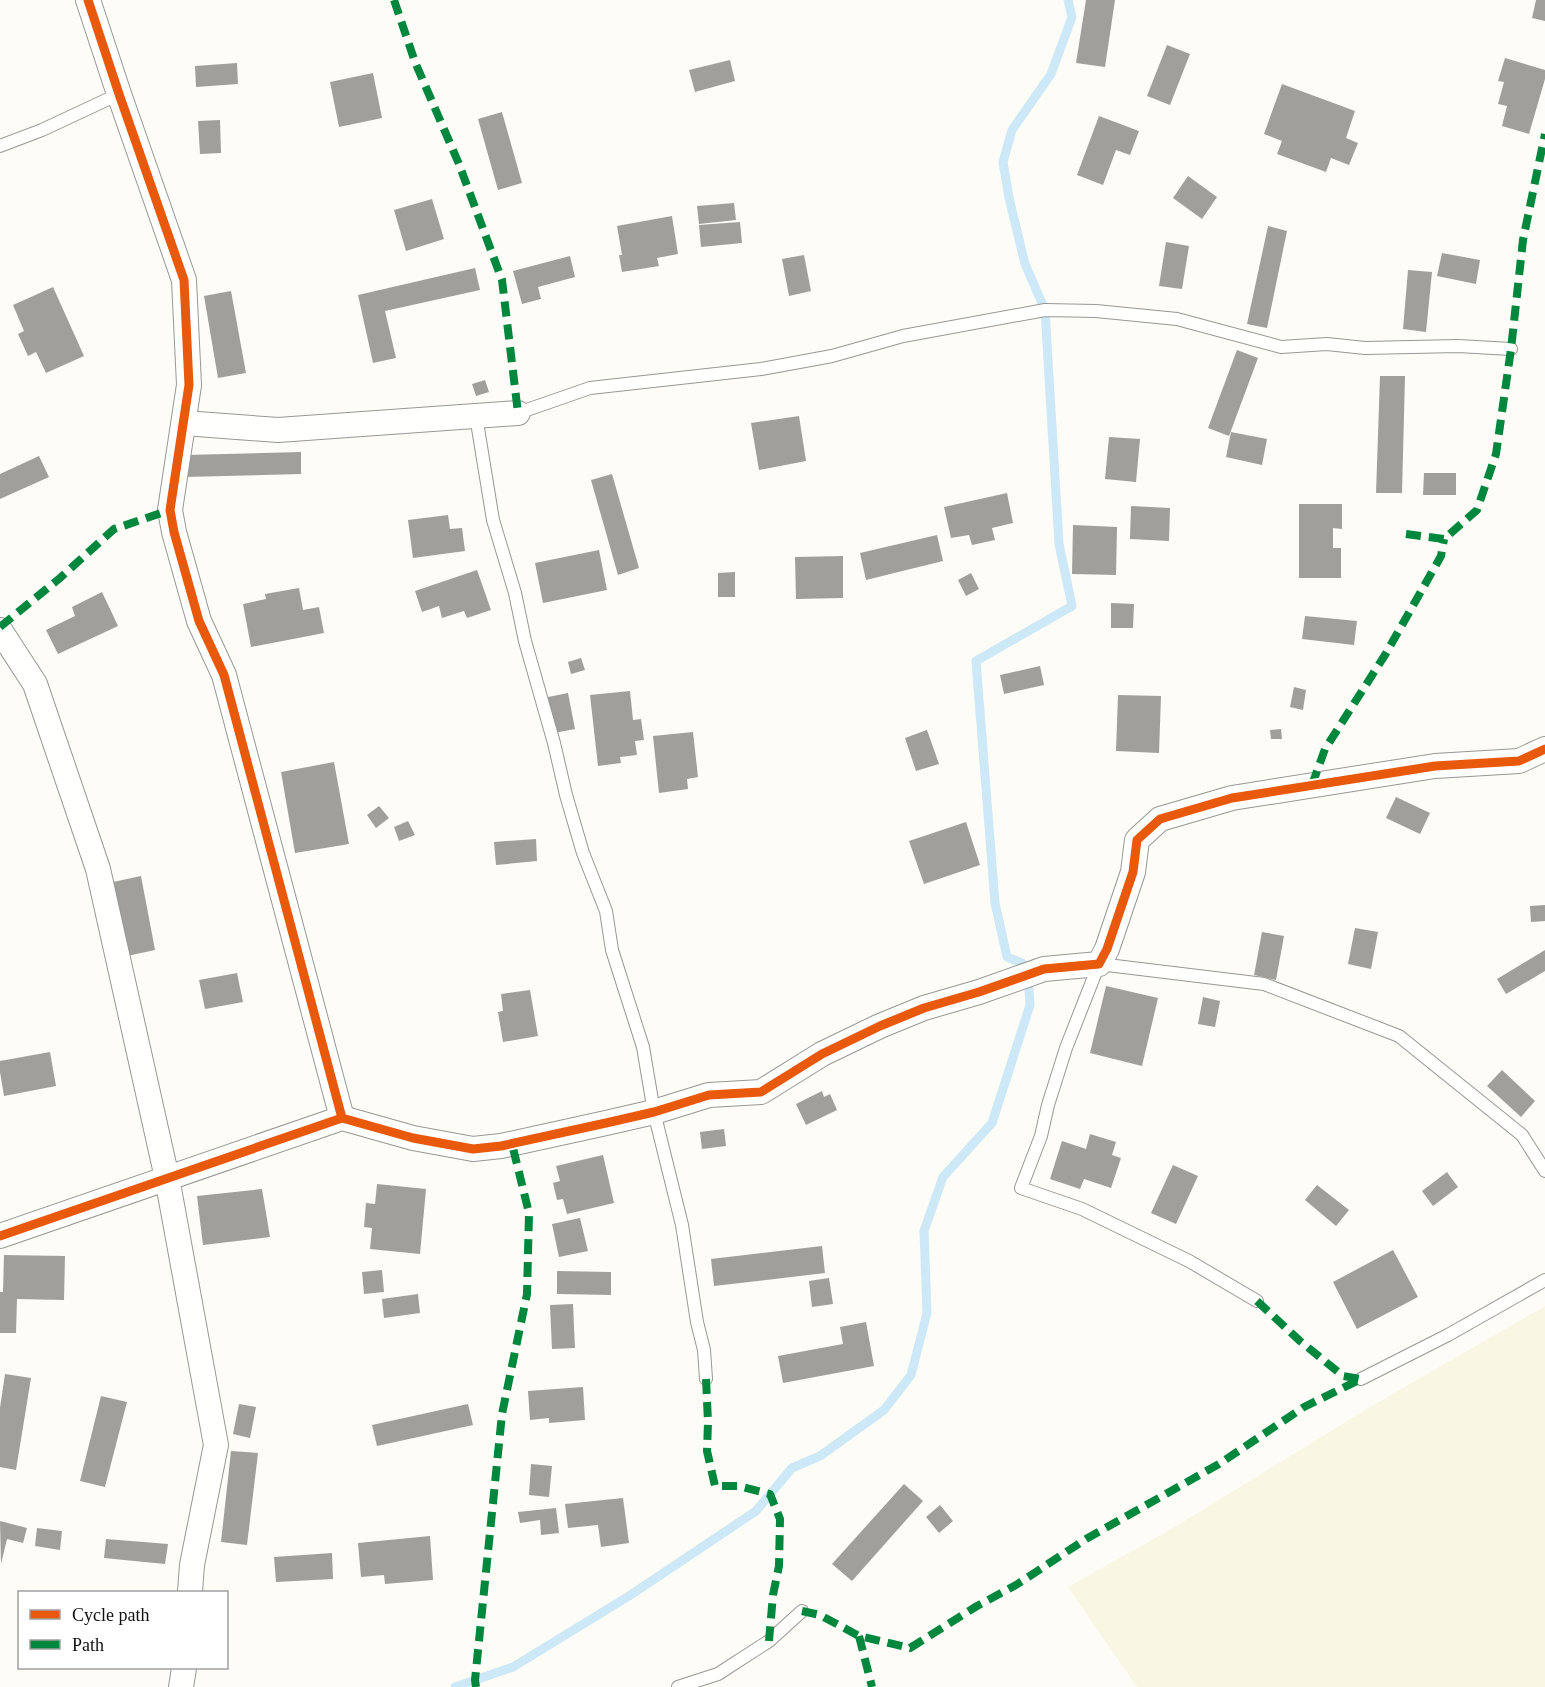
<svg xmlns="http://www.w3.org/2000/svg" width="1545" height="1687" font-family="'Times New Roman',serif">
<rect width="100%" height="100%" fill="#fdfcf7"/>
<path fill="#f9f7e4" d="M1545,1306V1687H1137L1068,1587L1173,1528L1370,1407Z"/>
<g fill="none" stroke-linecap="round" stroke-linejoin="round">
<path stroke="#cde8f7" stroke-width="9" d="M455,1687L513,1667L629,1596L756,1511L792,1468L820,1456L884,1410L911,1375L927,1313L924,1231L943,1177L992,1123L1030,1005L1028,974L1022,963L1007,957L995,903L976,661L1072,606L1059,544L1045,310L1025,264L1009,198L1003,162L1012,130L1051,74L1072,17L1068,0"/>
</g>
<g fill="#a19f9c">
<path d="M1086,0H1115L1105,67L1076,63Z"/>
<path d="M1536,0H1545V21L1532,18Z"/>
<path d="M1167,45L1190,54L1170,105L1147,96Z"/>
<path d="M1505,58L1545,70V79L1529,134L1502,126L1507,106L1498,104L1504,82L1498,81Z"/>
<path d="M730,60L735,81L695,92L689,70Z"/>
<path d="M237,63L238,84L196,87L195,66Z"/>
<path d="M373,73L382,118L339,127L330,82Z"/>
<path d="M1282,84L1355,111L1346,138L1358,143L1349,165L1331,158L1326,172L1277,154L1282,141L1264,134Z"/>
<path d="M502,112L522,183L498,190L478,119Z"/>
<path d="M1099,116L1139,131L1130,155L1116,150L1103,185L1077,175Z"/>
<path d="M220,120L221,153L200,154L198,121Z"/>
<path d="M1188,176L1217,197L1202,219L1173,198Z"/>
<path d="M432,199L444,239L406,251L394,210Z"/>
<path d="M734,203L736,220L699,224L697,206Z"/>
<path d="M672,216L678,254L657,258L659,266L622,272L619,255H622L617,226Z"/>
<path d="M740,222L742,243L701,247L699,225Z"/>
<path d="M1268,226L1287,231L1267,328L1247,324Z"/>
<path d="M1166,242L1189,246L1182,289L1159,286Z"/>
<path d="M1442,253L1480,260L1476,284L1437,276Z"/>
<path d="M804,255L811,291L789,296L782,259Z"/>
<path d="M570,256L575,277L538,287L541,299L522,304L513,271Z"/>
<path d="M475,268L480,290L385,311L396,358L373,363L358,295Z"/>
<path d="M1408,270L1432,272L1426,332L1403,329Z"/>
<path d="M53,287L84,356L46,373L36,352L28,356L18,334L24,331L13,305Z"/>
<path d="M231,291L246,373L218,378L204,296Z"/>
<path d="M1237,350L1258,358L1229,436L1208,428Z"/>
<path d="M1380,376H1405L1402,493H1376Z"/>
<path d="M485,380L489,392L476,396L472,384Z"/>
<path d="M799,416L806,461L759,470L751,423Z"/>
<path d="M1231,432L1267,439L1262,465L1226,457Z"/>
<path d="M1109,437L1140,439L1136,482L1105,479Z"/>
<path d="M301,452V474L184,477V455Z"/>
<path d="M39,456L49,477L0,499V474Z"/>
<path d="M1424,473H1456V495H1423Z"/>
<path d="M612,474L639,568L618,575L591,480Z"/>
<path d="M1007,493L1013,523L992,528L995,540L972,545L969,535L951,538L944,507Z"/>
<path d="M1299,504H1342V529L1333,528V548H1341V578H1299Z"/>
<path d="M1131,506L1170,508L1169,541L1130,539Z"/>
<path d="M448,515L450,529L462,528L465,551L413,558L408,520Z"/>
<path d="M1073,525L1117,527L1116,575L1072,574Z"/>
<path d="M937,535L943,561L866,580L860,553Z"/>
<path d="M599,550L607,590L543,603L535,563Z"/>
<path d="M843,556V598L796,599L795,557Z"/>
<path d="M477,570L491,610L467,618L464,611L442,618L439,606L422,612L415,591Z"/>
<path d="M735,572V597H718V573Z"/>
<path d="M971,573L979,589L966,596L958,580Z"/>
<path d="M299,588L303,610L319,607L324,633L251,647L243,604L266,599L265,594Z"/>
<path d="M102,592L118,626L58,654L46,630L75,616L72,607Z"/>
<path d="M1111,603L1134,604L1133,628H1111Z"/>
<path d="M1305,616L1357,621L1354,645L1302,639Z"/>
<path d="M581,658L585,670L571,674L568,662Z"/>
<path d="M1040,666L1044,685L1004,694L1000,675Z"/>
<path d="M1294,687L1306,690L1303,710L1290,707Z"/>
<path d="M630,691L633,720L641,719L644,740L635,741L637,755L620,757L621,763L598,766L590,695Z"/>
<path d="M568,693L575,729L554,733L548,697Z"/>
<path d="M1118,695L1161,696L1159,753L1116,751Z"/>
<path d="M1281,729L1282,739H1271L1270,730Z"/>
<path d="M927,730L939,764L916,771L905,738Z"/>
<path d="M693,732L698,777L687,779L688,789L659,793L653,736Z"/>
<path d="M334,762L349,844L295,853L281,772Z"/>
<path d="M1396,797L1430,813L1420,834L1386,818Z"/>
<path d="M379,806L389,818L376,828L367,815Z"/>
<path d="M408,821L415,835L399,841L394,827Z"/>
<path d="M966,822L980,865L924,884L909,841Z"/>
<path d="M536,839L537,861L496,865L494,842Z"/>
<path d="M141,876L155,950L127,956L113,882Z"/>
<path d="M1545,905V921L1531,922L1530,906Z"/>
<path d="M1355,928L1378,932L1371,969L1348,964Z"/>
<path d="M1262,932L1284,936L1276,980L1254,975Z"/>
<path d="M1545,950V971L1506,994L1497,979Z"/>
<path d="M237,973L243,1002L205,1009L199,980Z"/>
<path d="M1106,986L1158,998L1142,1066L1090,1053Z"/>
<path d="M530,990L538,1036L503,1042L498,1012L503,1011L501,994Z"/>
<path d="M1203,997L1220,1001L1215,1027L1198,1024Z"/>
<path d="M50,1052L56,1086L4,1096L0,1072V1061Z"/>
<path d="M1502,1070L1535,1101L1521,1117L1487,1086Z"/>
<path d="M822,1091L824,1097L830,1094L837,1110L806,1125L796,1104Z"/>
<path d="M724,1129L726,1146L702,1149L700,1132Z"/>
<path d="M1090,1134L1116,1142L1112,1155L1121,1158L1111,1188L1084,1179L1080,1189L1050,1179L1062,1141L1086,1149Z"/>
<path d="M603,1155L614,1203L567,1214L563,1199L557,1200L553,1183L560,1181L556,1166Z"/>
<path d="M1173,1165L1198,1176L1176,1224L1151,1213Z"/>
<path d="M1447,1172L1458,1187L1433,1206L1422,1191Z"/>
<path d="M377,1184L426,1189L420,1254L370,1249L372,1228L364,1227L366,1203L375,1204Z"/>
<path d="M1317,1185L1349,1210L1336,1226L1305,1200Z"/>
<path d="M262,1189L270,1237L203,1245L197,1196Z"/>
<path d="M580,1218L588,1251L559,1257L552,1224Z"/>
<path d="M822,1246L825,1273L714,1286L711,1259Z"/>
<path d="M1393,1250L1418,1297L1357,1329L1333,1282Z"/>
<path d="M4,1255L65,1256L64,1300L17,1299L16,1333H0V1292H3Z"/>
<path d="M382,1270L384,1292L364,1294L362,1272Z"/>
<path d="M557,1271L611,1272V1295L557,1294Z"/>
<path d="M829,1278L833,1304L812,1307L809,1281Z"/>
<path d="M418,1294L420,1313L384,1318L382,1299Z"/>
<path d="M573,1304L575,1348L552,1349L550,1305Z"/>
<path d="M866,1322L874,1366L783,1383L778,1356L843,1344L840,1327Z"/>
<path d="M5,1374L31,1378L16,1470L0,1467V1408Z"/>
<path d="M583,1387L585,1420L549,1423V1418L530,1420L528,1391Z"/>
<path d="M101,1396L127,1402L105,1487L80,1481Z"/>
<path d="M239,1404L256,1407L250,1438L233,1434Z"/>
<path d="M468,1404L473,1425L377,1446L372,1425Z"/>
<path d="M231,1451L258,1453L247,1545L221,1542Z"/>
<path d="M531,1464L552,1466L549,1497L529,1495Z"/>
<path d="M904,1484L923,1501L852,1581L832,1564Z"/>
<path d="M623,1498L629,1543L601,1547L598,1525L568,1528L565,1504Z"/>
<path d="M940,1505L953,1521L939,1533L926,1517Z"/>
<path d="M556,1508L559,1533L541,1535L540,1520L520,1523L518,1512Z"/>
<path d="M0,1521L27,1528L23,1543L7,1539L1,1564Z"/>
<path d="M37,1528L62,1531L60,1550L35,1546Z"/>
<path d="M430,1536L433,1580L385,1584L384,1575L361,1577L358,1543Z"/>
<path d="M106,1539L168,1544L165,1564L104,1558Z"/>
<path d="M332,1553L333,1579L276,1582L274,1557Z"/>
</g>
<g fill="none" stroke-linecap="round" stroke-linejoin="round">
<defs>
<g id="service">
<path d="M0,146L42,130L119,94"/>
<path d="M518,413L590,388L761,369L832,356L903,336L1045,310L1096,311L1177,319L1281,347L1327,344L1365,348L1458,346L1511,349"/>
<path d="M476,416L493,520L515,593L525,641L554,743L566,795L583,853L606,911L612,950L643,1047L654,1112L682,1225L697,1322L704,1350L706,1379"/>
<path d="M1257,1301L1189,1261L1082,1209L1021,1188L1041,1136L1048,1105L1066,1048L1099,964L1264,984L1399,1036L1522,1135L1545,1171"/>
<path d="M1361,1379L1448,1335L1545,1280"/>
<path d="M678,1687L718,1674L769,1641L802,1611"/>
</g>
<g id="minor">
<path d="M88,0L119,94L184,280L189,385L170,510L174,532L199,621L224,675L342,1118"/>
<path d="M184,423L278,430L518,413"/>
<path d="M0,630L35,684L98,869L167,1178L216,1445L192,1565L190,1592"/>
<path d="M0,1236L342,1118L413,1138L473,1149L501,1146L606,1123L654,1112L709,1095L761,1092L822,1054L880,1026L924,1008L979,992L1044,969L1099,964L1107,949L1133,872L1137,840L1160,819L1232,798L1435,766L1519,761L1545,749"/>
<path d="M181,1687L184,1668"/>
</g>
</defs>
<use href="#service" stroke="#979795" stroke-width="14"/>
<use href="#minor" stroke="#979795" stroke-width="26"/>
<use href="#service" stroke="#fffffe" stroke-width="12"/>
<use href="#minor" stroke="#fffffe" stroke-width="24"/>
<g stroke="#00873e" stroke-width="8" stroke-dasharray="15 8" stroke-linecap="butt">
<path d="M394,0L415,62L459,164L502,280L518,413"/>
<path d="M1406,534L1444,539L1477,510L1496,454L1511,349L1523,240L1545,134"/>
<path d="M0,627L60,578L114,529L170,510"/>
<path d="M1312,785L1325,749L1385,655L1441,556L1444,539"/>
<path d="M1257,1301L1300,1341L1343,1376L1361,1379"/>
<path d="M706,1379L708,1422L707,1451L715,1486H739L770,1494L780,1519L779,1566L773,1595L769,1641"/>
<path d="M802,1611L820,1615L859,1636L910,1648L977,1606L1016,1585L1086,1539L1219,1464L1304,1407L1361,1379"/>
<path d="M859,1636L872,1687"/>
<path d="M476,1687L475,1680L502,1414L527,1294L529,1213L512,1144"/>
</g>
<defs>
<g id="cycleway">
<path d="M88,0L119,94L184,280L189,385L170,510L174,532L199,621L224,675L342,1118"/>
<path d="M0,1236L342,1118L413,1138L473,1149L501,1146L606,1123L654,1112L709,1095L761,1092L822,1054L880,1026L924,1008L979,992L1044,969L1099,964L1107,949L1133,872L1137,840L1160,819L1232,798L1435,766L1519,761L1545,749"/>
</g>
</defs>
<use href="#cycleway" stroke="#fff" stroke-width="13"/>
<use href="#cycleway" stroke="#e8590c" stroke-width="9"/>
</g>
<rect x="18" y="1591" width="210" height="78" fill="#ffffff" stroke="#a0a0a0" stroke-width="1.5"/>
<rect x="30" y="1610" width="30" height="9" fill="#e8590c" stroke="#a0a0a0" stroke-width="1.5"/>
<text x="72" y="1621" font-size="18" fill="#111111">Cycle path</text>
<rect x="30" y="1640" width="30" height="9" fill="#00873e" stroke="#a0a0a0" stroke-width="1.5"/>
<text x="72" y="1651" font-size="18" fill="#111111">Path</text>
</svg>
